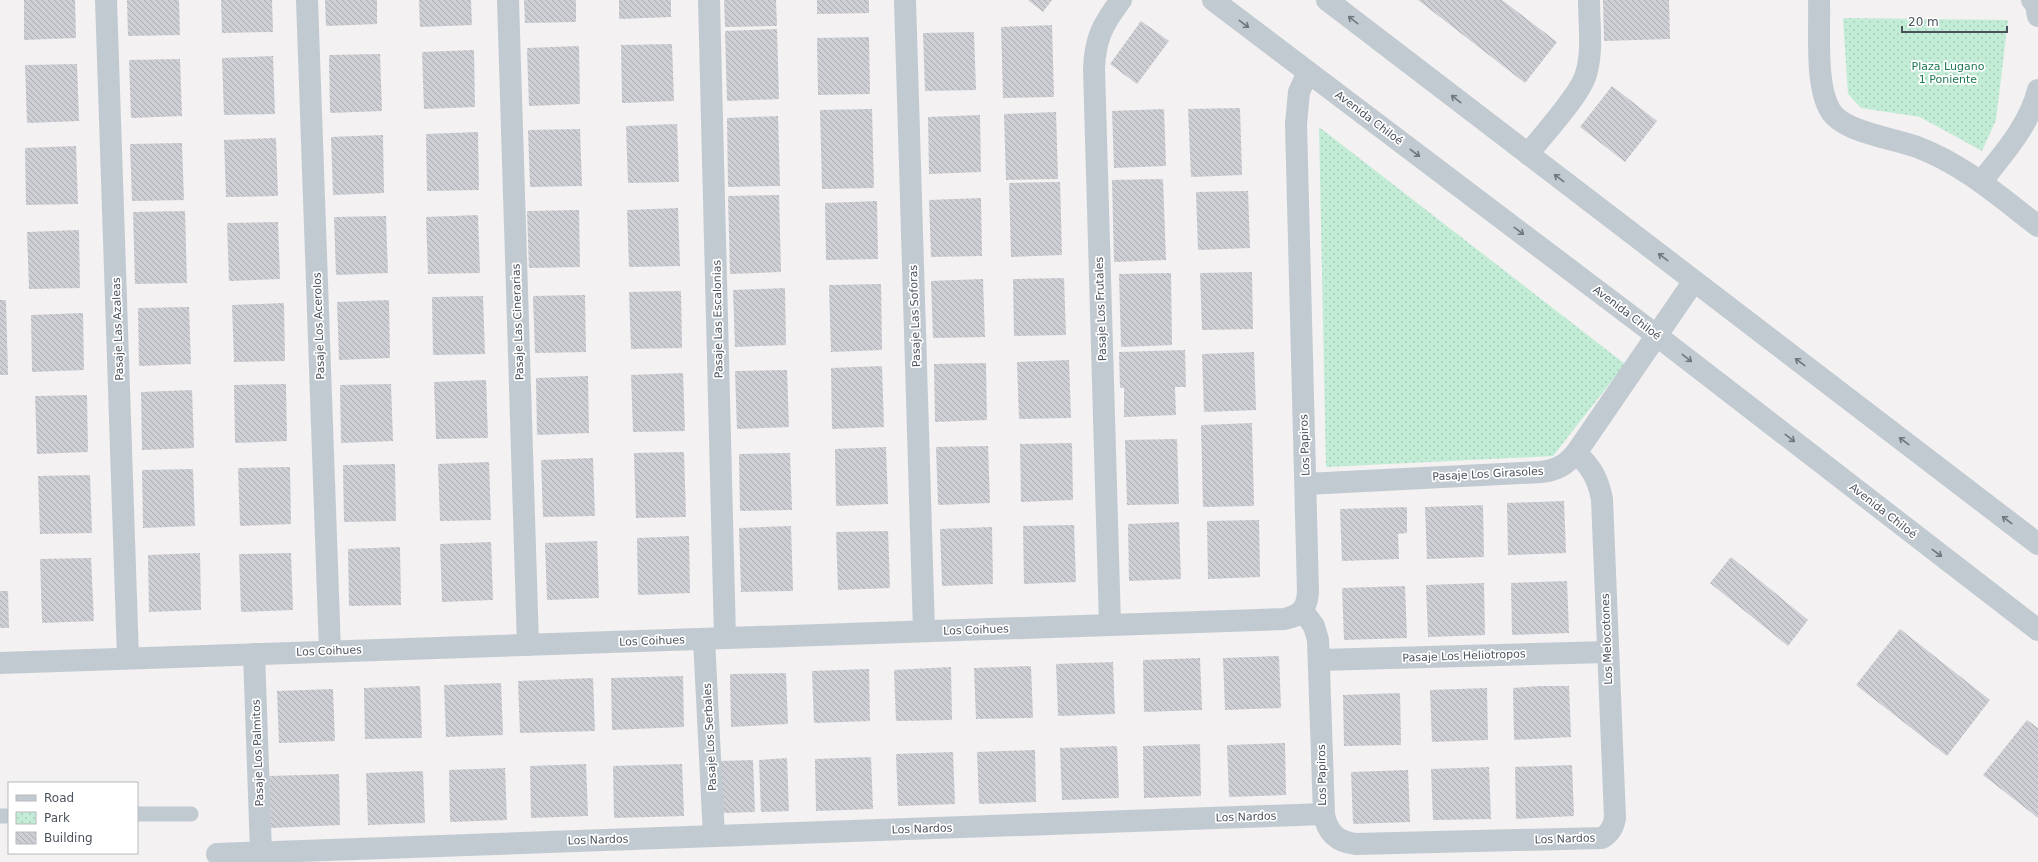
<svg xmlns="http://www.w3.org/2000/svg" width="2038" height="862" font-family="'DejaVu Sans',sans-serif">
<defs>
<pattern id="park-dots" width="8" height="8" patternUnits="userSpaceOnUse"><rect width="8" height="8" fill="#c3ecd6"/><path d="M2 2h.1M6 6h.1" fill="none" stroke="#a9ccba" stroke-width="1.8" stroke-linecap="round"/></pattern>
<pattern id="building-back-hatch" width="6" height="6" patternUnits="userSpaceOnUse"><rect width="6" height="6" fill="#cecfd4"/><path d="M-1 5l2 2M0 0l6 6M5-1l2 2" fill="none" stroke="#a9abaf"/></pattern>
</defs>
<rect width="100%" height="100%" fill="#f3f1f1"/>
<g fill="url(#park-dots)">
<path d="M1843,18L2008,20L1996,120L1982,151L1920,117L1861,108L1848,94Z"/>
<path d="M1319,127L1625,364L1553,456L1326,467Z"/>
</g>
<g fill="url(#building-back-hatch)">
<path d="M24,0H75L76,38L24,40Z"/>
<path d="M127,0H179L180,35L128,36Z"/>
<path d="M221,0H272L273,32L222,33Z"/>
<path d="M325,0H377V24L326,26Z"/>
<path d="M419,0H471L472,25L420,27Z"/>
<path d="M524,0H576V22L525,23Z"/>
<path d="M619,0H671V17L619,19Z"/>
<path d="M724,0H776L777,26L725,27Z"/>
<path d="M817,0H869V13L817,14Z"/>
<path d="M1028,0H1052L1043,12Z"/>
<path d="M1418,0H1502L1557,42L1525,83Z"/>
<path d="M1603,0H1669L1670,39L1604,41Z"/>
<path d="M1141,21L1169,41L1137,84L1110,64Z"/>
<path d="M1052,25L1054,97L1003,98L1001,27Z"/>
<path d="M777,29L779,99L727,101L725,31Z"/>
<path d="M974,32L976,90L925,91L923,33Z"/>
<path d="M869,37L870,94L818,95L817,38Z"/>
<path d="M672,44L674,101L622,103L621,45Z"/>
<path d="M579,46L580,104L529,106L527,48Z"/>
<path d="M474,50L475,107L424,109L422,52Z"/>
<path d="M380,54L382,111L330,113L329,55Z"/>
<path d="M273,56L275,114L224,115L222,58Z"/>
<path d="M180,59L182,116L131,118L129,60Z"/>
<path d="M77,64L79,121L27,123L25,65Z"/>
<path d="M1612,86L1657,121L1625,162L1580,127Z"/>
<path d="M1240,108L1242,175L1191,177L1188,109Z"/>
<path d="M872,109L874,188L822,189L820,110Z"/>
<path d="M1164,109L1166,166L1114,168L1112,111Z"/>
<path d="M1056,112L1058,179L1006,180L1004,114Z"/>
<path d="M980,115L981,172L929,174L928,117Z"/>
<path d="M778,116L780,186L728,187L727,118Z"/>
<path d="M677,124L679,182L628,183L626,126Z"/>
<path d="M580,129L582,186L530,187L528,130Z"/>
<path d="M478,132L479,190L427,191L426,134Z"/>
<path d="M383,135L384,193L333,195L331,137Z"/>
<path d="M276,138L278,196L226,197L224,140Z"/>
<path d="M182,143L184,200L132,201L130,144Z"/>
<path d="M76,146L78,204L26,205L25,148Z"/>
<path d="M1163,179L1166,260L1114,262L1112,180Z"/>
<path d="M1060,182L1062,255L1011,257L1009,183Z"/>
<path d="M1248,191L1250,248L1198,250L1196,192Z"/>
<path d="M779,195L781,272L730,274L728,196Z"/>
<path d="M981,198L982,256L931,257L929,200Z"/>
<path d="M877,201L878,259L826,260L825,203Z"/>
<path d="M678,208L680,266L629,267L627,210Z"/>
<path d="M579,210L580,267L529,268L527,211Z"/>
<path d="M185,211L187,283L135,284L133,212Z"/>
<path d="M478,215L480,273L428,274L426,217Z"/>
<path d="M386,216L388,273L336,275L334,217Z"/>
<path d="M278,222L280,279L229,281L227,223Z"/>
<path d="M79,230L80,288L29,289L27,232Z"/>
<path d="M1252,272L1253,329L1202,330L1200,273Z"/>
<path d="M1171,273L1172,345L1121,347L1119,274Z"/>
<path d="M1064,278L1066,335L1014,336L1013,279Z"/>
<path d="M983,279L985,337L933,338L931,281Z"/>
<path d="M881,284L882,350L831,352L829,285Z"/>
<path d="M785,288L786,345L735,347L733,290Z"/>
<path d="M681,291L682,348L631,349L629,292Z"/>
<path d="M585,295L586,352L535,353L533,296Z"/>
<path d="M483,296L485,354L433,355L432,297Z"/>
<path d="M0,300H6L8,375H0Z"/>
<path d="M389,300L390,358L339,360L337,302Z"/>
<path d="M284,303L285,361L234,362L232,305Z"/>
<path d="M189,307L191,364L139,366L138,308Z"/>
<path d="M83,313L84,370L32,372L31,315Z"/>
<path d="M1185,350L1186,387H1175L1176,415L1124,417V388H1120L1119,352Z"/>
<path d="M1254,352L1256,410L1204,412L1202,354Z"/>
<path d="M1069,360L1071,418L1019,419L1017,362Z"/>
<path d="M986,363L987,420L935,422L934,364Z"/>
<path d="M882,366L884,427L832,429L831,368Z"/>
<path d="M787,370L789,427L737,429L735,371Z"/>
<path d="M683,373L685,431L633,432L631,375Z"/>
<path d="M588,376L589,433L537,435L536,378Z"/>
<path d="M486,380L488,438L436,439L434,382Z"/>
<path d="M286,384L287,441L235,443L234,385Z"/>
<path d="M391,384L393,441L341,443L340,385Z"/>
<path d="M192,390L194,448L142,450L141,392Z"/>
<path d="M87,395L88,452L37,454L35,396Z"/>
<path d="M1252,423L1254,506L1203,507L1201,425Z"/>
<path d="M1177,439L1179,504L1127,505L1125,440Z"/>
<path d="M1072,443L1073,500L1021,502L1020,444Z"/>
<path d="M988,446L990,503L938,505L936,447Z"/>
<path d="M886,447L888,504L836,506L835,449Z"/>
<path d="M684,452L686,517L636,518L634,453Z"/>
<path d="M790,453L792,510L740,511L739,454Z"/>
<path d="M593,458L595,516L543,517L541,460Z"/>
<path d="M489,462L491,520L440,521L438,464Z"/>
<path d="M395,464L396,521L344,522L343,465Z"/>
<path d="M290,467L291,524L240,526L238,468Z"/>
<path d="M193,469L195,526L143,528L142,470Z"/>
<path d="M90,475L92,533L40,534L38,476Z"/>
<path d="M1564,501L1566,553L1508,555L1507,503Z"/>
<path d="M1483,505L1484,557L1427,559L1425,507Z"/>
<path d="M1407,507V533L1398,534L1399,559L1342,561L1340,509Z"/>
<path d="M1259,520L1260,577L1208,579L1207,521Z"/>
<path d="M1179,522L1181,579L1129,581L1128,524Z"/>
<path d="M1074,525L1076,582L1024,584L1023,526Z"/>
<path d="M791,526L793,591L741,592L739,528Z"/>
<path d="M992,527L993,584L942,586L940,529Z"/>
<path d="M888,531L890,588L838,590L836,532Z"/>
<path d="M689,536L690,593L638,595L637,538Z"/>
<path d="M597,541L599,598L547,600L545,543Z"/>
<path d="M491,542L493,600L442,602L440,544Z"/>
<path d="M400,547L401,605L349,606L348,549Z"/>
<path d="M200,553L201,610L149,612L148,555Z"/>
<path d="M291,553L293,610L241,612L239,554Z"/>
<path d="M1731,557L1808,620L1788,646L1710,583Z"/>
<path d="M91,558L94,621L42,623L40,559Z"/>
<path d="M1567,581L1569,633L1512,635L1511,583Z"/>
<path d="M1484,583L1485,635L1428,637L1426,585Z"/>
<path d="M1405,586L1407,638L1344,640L1342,588Z"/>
<path d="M0,591H8L9,628H0Z"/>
<path d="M1900,629L1990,700L1947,756L1856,685Z"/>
<path d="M1279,656L1281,708L1225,710L1223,658Z"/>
<path d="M1200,658L1202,710L1144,712L1143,660Z"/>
<path d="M1113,662L1115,714L1058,716L1056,664Z"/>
<path d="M1031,666L1033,718L976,719L974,668Z"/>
<path d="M951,667L952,720L896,721L894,670Z"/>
<path d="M869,669L870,721L814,723L812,671Z"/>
<path d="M786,673L788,724L731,727L730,674Z"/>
<path d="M683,676L684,727L612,730L611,678Z"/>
<path d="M593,678L595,731L520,733L518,681Z"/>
<path d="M501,683L503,735L446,737L444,685Z"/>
<path d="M420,686L422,738L365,739L364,688Z"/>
<path d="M1541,686H1569L1571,737L1514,740L1513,688Z"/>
<path d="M1487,688L1488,740L1432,742L1430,690Z"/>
<path d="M333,689L335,741L279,743L277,691Z"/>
<path d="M1400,693L1401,745L1344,746L1343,695Z"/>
<path d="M2027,720L2038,728V818L1983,775Z"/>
<path d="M1285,743L1286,795L1229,797L1227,745Z"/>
<path d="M1200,744L1201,796L1144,798L1143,746Z"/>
<path d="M1117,746L1119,798L1062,800L1060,748Z"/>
<path d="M1035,750L1036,802L979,804L977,752Z"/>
<path d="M953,752L955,804L898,806L896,754Z"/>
<path d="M871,757L873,809L816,811L815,759Z"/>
<path d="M787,758L789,811L761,812L759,760Z"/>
<path d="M753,760L755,812L722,813L720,761Z"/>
<path d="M586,764L588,816L531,818L530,766Z"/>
<path d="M682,764L684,816L614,818L613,766Z"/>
<path d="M1572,765L1574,816L1516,819L1515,767Z"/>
<path d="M1489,767L1491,819L1433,820L1431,769Z"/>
<path d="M505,768L507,820L450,822L449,770Z"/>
<path d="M1408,770L1410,822L1353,824L1351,772Z"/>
<path d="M423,771L425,823L368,825L366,773Z"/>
<path d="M339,774L340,825L271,828L269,776Z"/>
</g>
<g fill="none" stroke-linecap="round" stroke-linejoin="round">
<g stroke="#c2cad1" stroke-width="15">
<path d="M137,814H191"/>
<path d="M0,816H9"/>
</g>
<g stroke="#c2cad1" stroke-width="22">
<path d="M106,0L128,658"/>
<path d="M307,0L330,651"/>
<path d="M508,0L528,645"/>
<path d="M709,0L725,638"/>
<path d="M905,0L924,631"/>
<path d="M1213,0L1656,335L2038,630"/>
<path d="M1327,0L2038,544"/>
<path d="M1819,0C1820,30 1815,85 1830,110C1842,132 1893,138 1917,147C1963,164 2000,197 2038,226"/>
<path d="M2032,0L2036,5L2038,16"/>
<path d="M1528,154C1542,136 1581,94 1586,74C1593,51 1589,24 1589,0"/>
<path d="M1981,182C2003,154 2029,126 2038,90"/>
<path d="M1306,484L1541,472C1557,470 1566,465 1576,453L1694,281"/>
<path d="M1303,611L1314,626L1318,640L1324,814C1327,833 1338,842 1356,844L1602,838C1610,833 1613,828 1615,818L1602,499C1598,479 1591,466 1576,453"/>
<path d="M1110,625L1094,69C1095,38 1103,24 1121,0"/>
<path d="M704,639L714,836"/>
<path d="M254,654L261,852"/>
<path d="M1320,660L1608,652"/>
<path d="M0,663L1284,619C1300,616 1307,609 1308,592L1296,124L1299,92L1308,72"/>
<path d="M217,854L1324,814"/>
</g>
</g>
<defs><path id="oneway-shaft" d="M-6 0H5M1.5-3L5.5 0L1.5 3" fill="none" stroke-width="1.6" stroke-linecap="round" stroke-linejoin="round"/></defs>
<g stroke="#6e767f">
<use href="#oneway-shaft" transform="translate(1353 20) rotate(-142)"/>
<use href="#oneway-shaft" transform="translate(1244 24) rotate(37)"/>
<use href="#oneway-shaft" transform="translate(1456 99) rotate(-142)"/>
<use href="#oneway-shaft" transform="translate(1415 153) rotate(37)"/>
<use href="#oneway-shaft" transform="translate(1559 178) rotate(-143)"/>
<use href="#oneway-shaft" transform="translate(1519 231) rotate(37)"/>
<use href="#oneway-shaft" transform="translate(1663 257) rotate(-143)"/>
<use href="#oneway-shaft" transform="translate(1687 358) rotate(38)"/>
<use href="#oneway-shaft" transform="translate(1800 362) rotate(-143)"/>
<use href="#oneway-shaft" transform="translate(1790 438) rotate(38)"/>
<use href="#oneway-shaft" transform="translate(1904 441) rotate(-143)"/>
<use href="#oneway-shaft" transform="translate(2007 520) rotate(-143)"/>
<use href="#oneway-shaft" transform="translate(1937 553) rotate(37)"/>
</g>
<g text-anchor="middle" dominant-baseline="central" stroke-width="3.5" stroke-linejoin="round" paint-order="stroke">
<g font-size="11" fill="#1f7953" stroke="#fff">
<text x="1948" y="66">Plaza Lugano<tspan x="1948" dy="13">1 Poniente</tspan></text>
</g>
<g font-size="11" fill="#4a525c" stroke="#fff">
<text transform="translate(1369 118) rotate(37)">Avenida Chiloé</text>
<text transform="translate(1101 309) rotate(-92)">Pasaje Los Frutales</text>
<text transform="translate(1627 313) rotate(37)">Avenida Chiloé</text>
<text transform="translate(915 316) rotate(-92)">Pasaje Las Soforas</text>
<text transform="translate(718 319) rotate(-91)">Pasaje Las Escalonias</text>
<text transform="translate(518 322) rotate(-92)">Pasaje Las Cinerarias</text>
<text transform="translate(319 326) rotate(-92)">Pasaje Los Acerolos</text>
<text transform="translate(118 329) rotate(-92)">Pasaje Las Azaleas</text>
<text transform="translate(1305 445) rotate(-92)">Los Papiros</text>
<text transform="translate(1488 474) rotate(-3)">Pasaje Los Girasoles</text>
<text transform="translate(1883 511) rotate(38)">Avenida Chiloé</text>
<text transform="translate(976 630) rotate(-2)">Los Coihues</text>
<text transform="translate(1607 639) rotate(-92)">Los Melocotones</text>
<text transform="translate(652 641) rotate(-2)">Los Coihues</text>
<text transform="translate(329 651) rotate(-2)">Los Coihues</text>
<text transform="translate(1464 656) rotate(-2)">Pasaje Los Heliotropos</text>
<text transform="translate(710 737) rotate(-93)">Pasaje Los Serbales</text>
<text transform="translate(258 753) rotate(-92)">Pasaje Los Palmitos</text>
<text transform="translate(1322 775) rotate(-91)">Los Papiros</text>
<text transform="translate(1246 817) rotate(-2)">Los Nardos</text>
<text transform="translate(922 829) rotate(-2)">Los Nardos</text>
<text transform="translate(1565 839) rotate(-2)">Los Nardos</text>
<text transform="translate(598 840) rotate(-2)">Los Nardos</text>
</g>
</g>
<rect x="8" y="782" width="130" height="72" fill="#ffffff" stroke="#b7babe"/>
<rect x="16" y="795" width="20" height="6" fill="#c2cad1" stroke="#b7babe"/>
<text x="44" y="802" font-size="12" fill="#4a525c">Road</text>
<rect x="16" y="812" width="20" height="12" fill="url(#park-dots)" stroke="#b7babe"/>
<text x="44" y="822" font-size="12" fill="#4a525c">Park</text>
<rect x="16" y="832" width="20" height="12" fill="url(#building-back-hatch)" stroke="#b7babe"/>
<text x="44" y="842" font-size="12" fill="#4a525c">Building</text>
<path d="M1902 26v6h105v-6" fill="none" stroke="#4a525c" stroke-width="2"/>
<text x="1908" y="26" font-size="12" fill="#4a525c" stroke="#ffffff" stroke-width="3" paint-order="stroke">20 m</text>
</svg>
